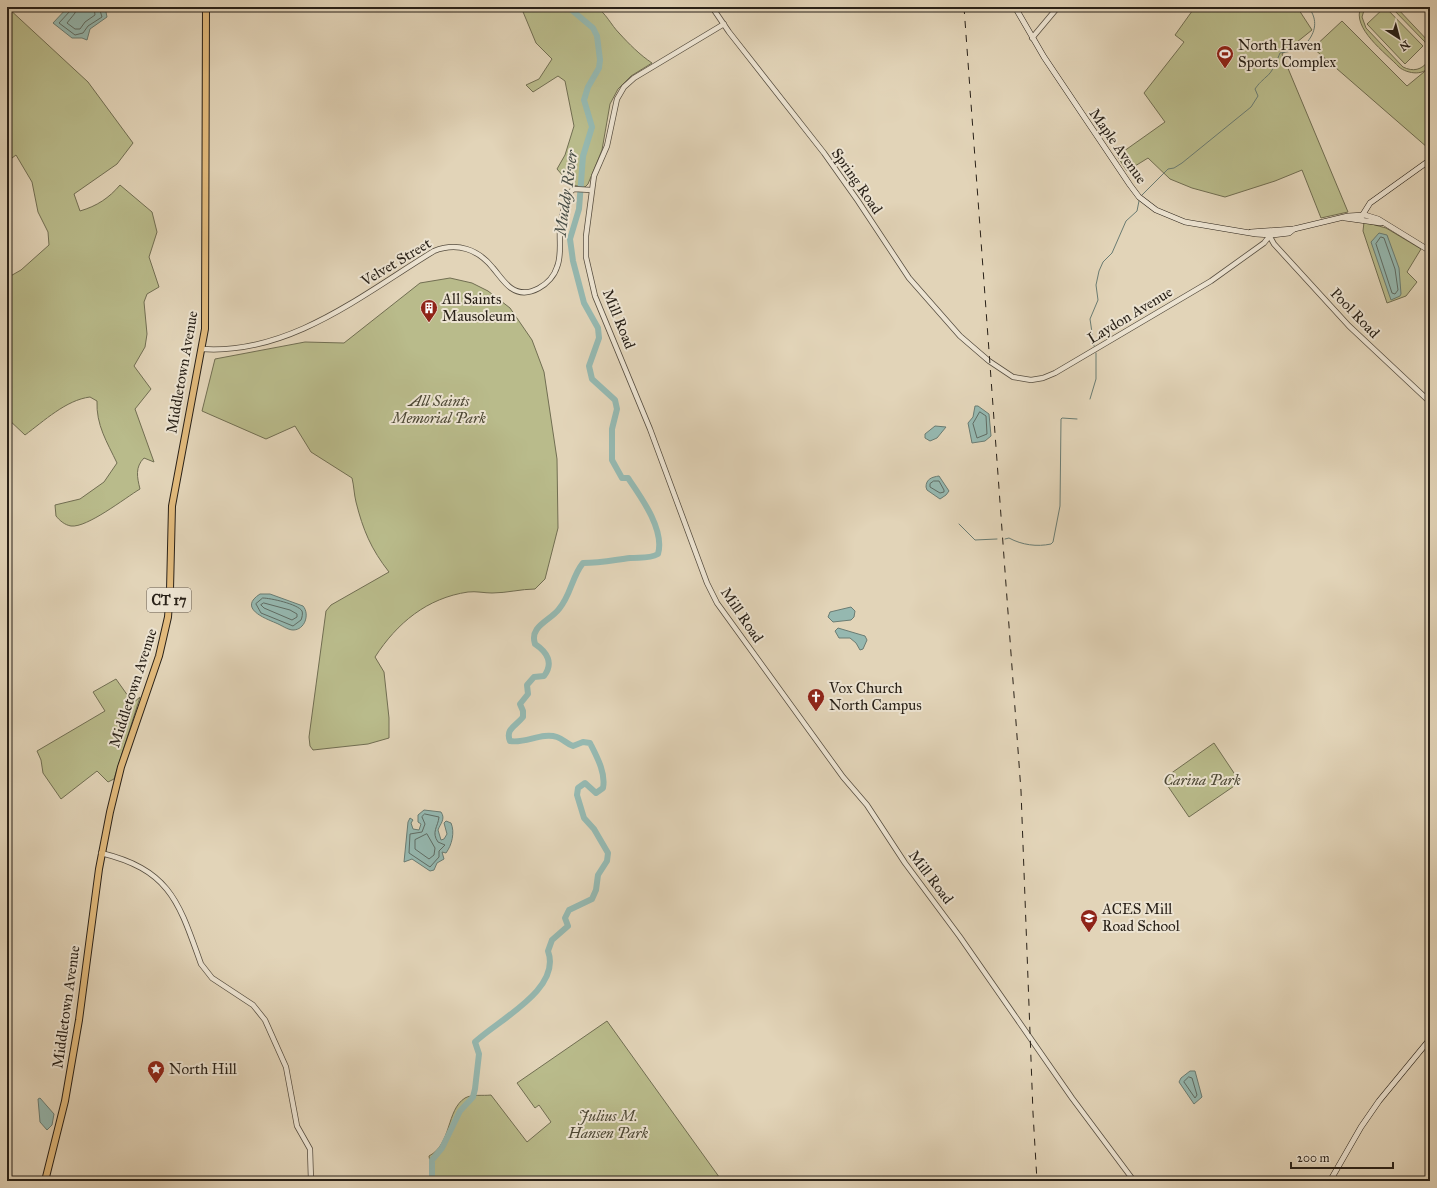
<svg xmlns="http://www.w3.org/2000/svg" width="1437" height="1188" font-family="'IM FELL Great Primer',serif">
<rect width="100%" height="100%" fill="#e2d4b8"/>
<filter id="stains"><feTurbulence type="fractalNoise" baseFrequency=".005" numOctaves="4"/><feColorMatrix values="0 0 0 0 .2 0 0 0 0 .09 0 0 0 0 .02 0 0 0 .5 -.17"/></filter>
<radialGradient id="worn" r=".72"><stop offset=".6" stop-color="#630" stop-opacity="0"/><stop offset="1" stop-color="#630" stop-opacity=".3"/></radialGradient>
<g fill="#b9bb8b" stroke="#716e52">
<path d="M7,7L88,82L133,143L117,164L74,194L80,211C97,206 109,198 120,185L152,212L157,232L149,257L159,287L147,294L144,302L147,334L145,347L134,366L151,389L135,409L154,462L144,458C135,467 137,477 140,489C125,498 87,528 71,526C65,525 60,521 56,516L55,505L80,499L104,482L117,463C107,442 96,425 97,401L90,397C66,400 44,421 25,435L7,418V278L21,270L49,245L48,232L38,212L32,182L16,155L12,158L9,151L7,150Z"/>
<path d="M521,7H596C606,13 611,25 619,33C629,44 640,55 652,63L631,76L618,89L610,104L602,150L588,184L585,187L571,185L557,169L565,155L574,126L565,81L558,76L533,92L526,85L539,79L552,59L536,43Z"/>
<path d="M1195,7H1297L1312,30L1282,54L1348,212L1321,218L1302,170L1275,181L1225,197L1192,188L1170,179L1148,158L1127,171L1117,156L1165,122L1144,93L1184,42L1175,35Z"/>
<path d="M1361,7H1365L1362,17L1366,28L1403,67C1413,72 1422,70 1428,61L1429,51L1425,42L1391,7H1396L1430,43C1430,49 1431,57 1430,63C1427,77 1407,74 1399,67C1386,53 1351,28 1361,7Z"/>
<path d="M1385,7L1423,46L1405,64L1367,24Z"/>
<path d="M1342,21L1407,86L1430,67V147L1428,148L1313,48Z"/>
<path d="M1364,222L1386,228L1421,249L1407,272L1417,282L1406,296L1387,303L1363,231Z"/>
<path d="M450,278L472,283L488,291L510,308L532,340L544,372L557,459L558,528L545,579L535,589C521,589 507,593 492,593C484,593 476,591 468,592C427,598 397,623 375,657L384,672L389,718V738L368,744L313,750L310,746L309,737L326,611L331,605L389,572C371,549 363,530 356,502C354,494 354,486 352,478L311,452L295,426L266,439L202,411L215,359L305,342L344,343L420,283Z"/>
<path d="M116,679L133,703L140,697L114,779L108,782L97,771L61,799L43,773L41,760L37,751L105,711L93,692Z"/>
<path d="M1214,743L1240,782L1189,817L1163,779Z"/>
<path d="M607,1021L722,1181H433L429,1156C452,1144 446,1110 465,1098C472,1094 483,1096 491,1095L527,1142L551,1122L539,1105L535,1108L517,1083Z"/>
</g>
<g fill="#95b8b0" stroke="#6a7c73">
<path d="M68,7H100L106,12L107,17L90,29L87,40L82,38H72L53,23Z"/>
<path d="M1379,233L1387,235L1399,268L1401,294L1400,296L1391,300L1371,242Z"/>
<path d="M975,406H978L989,414L991,436L985,441L972,443L968,423L973,417Z"/>
<path d="M935,426L946,427L937,438L930,441L925,438V434Z"/>
<path d="M939,476L949,491L946,495L940,499L927,490L926,487C926,479 932,477 939,476Z"/>
<path d="M260,594H270L303,606C310,614 305,630 293,630C288,630 281,625 276,623C264,618 238,608 260,594Z"/>
<path d="M851,607L855,611L854,617L851,620L833,622L828,617L830,612Z"/>
<path d="M838,628L865,636L867,640L863,649L860,650L856,643L850,638H839L835,631Z"/>
<path d="M424,810L441,812C446,819 440,824 438,830L441,840L444,839L447,834L444,823L446,821L451,823C455,832 452,845 446,853L442,852L444,859L437,863L434,870L430,871L412,859L404,862L408,822L410,818L413,820L411,823L413,829L419,830L421,824L418,822V815Z"/>
<path d="M1190,1071H1195L1202,1097L1194,1104L1179,1082L1181,1078Z"/>
<path d="M40,1098L54,1114L52,1125L47,1130L40,1122L38,1099Z"/>
</g>
<g fill="none" stroke-linecap="round" stroke-linejoin="round">
<g stroke="#5f6c64" stroke-width="1">
<path d="M71,7L70,11L59,23L75,35L83,33L88,26L102,17L99,7"/>
<path d="M76,7L75,13L67,23L75,29H80L85,22L95,15L94,7"/>
<path d="M1381,237L1384,238L1395,269L1398,290L1395,294L1392,293L1376,244Z"/>
<path d="M980,412L986,416L987,434L977,438L973,424Z"/>
<path d="M934,481H939L944,490V492L940,493L930,487V484Z"/>
<path d="M263,598C270,598 298,604 302,611C303,613 302,618 301,620L293,626L261,613L256,604Z"/>
<path d="M264,603L290,610L297,614V617L292,620L264,608L261,605Z"/>
<path d="M425,814L439,817C438,827 431,832 438,842L445,845L439,851V857L430,867L409,853L410,834L422,832L425,824L422,817Z"/>
<path d="M427,834L435,848L434,855L429,859L415,849V840Z"/>
<path d="M1189,1077L1192,1078L1197,1095L1195,1098L1184,1082Z"/>
</g>
<g stroke="#6a7c73" stroke-width="1">
<path d="M1308,7C1317,17 1317,30 1308,41"/>
<path d="M1142,195L1168,169L1174,168L1182,163L1251,107L1258,96L1255,89C1259,83 1262,81 1266,77C1273,72 1277,60 1280,53L1299,50L1304,46"/>
<path d="M1094,346L1090,319L1098,300L1096,285L1099,271L1103,262L1112,253L1126,221L1137,211L1139,201"/>
<path d="M1090,399L1096,379V353"/>
<path d="M959,524L975,540L997,539"/>
<path d="M1005,539L1009,538C1022,545 1037,547 1051,544L1053,542L1060,506L1061,419L1062,418L1077,419"/>
</g>
<path stroke="#95b8b0" stroke-width="6" d="M432,1181V1160L442,1148L460,1111L473,1097L475,1089L479,1054L475,1042C498,1020 562,989 548,951L552,940L568,926L565,918L569,910L592,899L596,890L598,875L607,861L608,853L594,829L584,818L577,795L578,788L585,783L596,793L603,788C606,773 597,757 590,743L583,742L573,746C567,744 563,739 557,737C542,732 525,744 510,741C505,729 516,726 523,717V711L520,704L528,694L527,685L534,677L544,676C554,663 547,652 535,644C529,626 550,621 559,609C571,595 572,576 583,563C600,563 614,560 630,558C640,557 649,559 658,554C665,530 641,497 628,478H622L612,460V429L617,409L615,400L592,379L589,366L599,338L598,328L584,303L573,261L570,239L579,209L583,156L592,127L584,100L588,87L599,68L600,60L597,36L593,28L568,7"/>
<defs>
<g id="tertiary">
<path d="M712,7L729,32L824,153L858,201L909,278L960,336L989,361L1013,377L1031,380L1043,378L1055,373L1211,281L1264,243L1268,238L1269,232"/>
<path d="M724,24L634,78L624,87L617,99L607,146L594,176L586,236V257L595,296L650,429L707,583L717,603L843,777L867,805L905,863L960,937L1072,1098L1134,1181"/>
<path d="M1032,38L1058,7"/>
<path d="M1269,235L1274,244L1349,326L1430,402"/>
<path d="M202,349C290,355 363,294 434,251C457,242 478,249 493,268C499,275 504,283 511,288C528,300 552,284 557,267C562,255 559,241 560,228C561,216 565,204 569,193L574,189L591,190"/>
<path d="M101,853C171,870 179,903 201,964L212,978L253,1005L265,1020L286,1067L297,1126L310,1149L311,1181"/>
</g>
<g id="secondary">
<path d="M1015,7L1044,57L1130,185L1139,197L1156,210L1185,222L1256,234L1272,235L1289,233L1294,229L1348,216L1365,215L1378,219L1430,251"/>
<path d="M1345,218L1381,223"/>
<path d="M1360,219L1370,203L1430,160"/>
<path d="M1251,232L1294,229"/>
<path d="M1330,1181L1361,1127L1379,1101L1430,1039"/>
</g>
<path id="primary" d="M45,1181L65,1101L79,1020L99,869L110,812L121,767L159,656L168,617L170,590L172,506L205,329L206,7"/>
</defs>
<use href="#tertiary" stroke="#574e40" stroke-width="6"/>
<use href="#secondary" stroke="#292118" stroke-width="6"/>
<use href="#primary" stroke="#292118" stroke-width="8"/>
<use href="#tertiary" stroke="#ece3d1" stroke-width="4.5"/>
<use href="#secondary" stroke="#ece3d1" stroke-width="5"/>
<use href="#primary" stroke="#e1ba7c" stroke-width="6"/>
<path stroke="#292118" stroke-width="1" stroke-dasharray="7 7" stroke-linecap="butt" d="M964,7L1021,791L1033,1113L1037,1181"/>
</g>
<defs>
<symbol id="stadium-pin" viewBox="-11 -11 22 30"><path d="M0 17L-7.5 6A9.5 9.5 0 1 1 7.5 6Z" fill="#8f2418" stroke="#ece3d1"/><path d="M0-5a6.5 5 0 1 0 0 10a6.5 5 0 1 0 0-10ZM-3.5-1.8h7v3.6h-7Z" fill="#fff"/></symbol>
<symbol id="building-pin" viewBox="-11 -11 22 30"><path d="M0 17L-7.5 6A9.5 9.5 0 1 1 7.5 6Z" fill="#8f2418" stroke="#ece3d1"/><path d="M-4-6H4V6H1V3H-1V6H-4ZM-2.5-4.3h1.7v1.8h-1.7ZM.8-4.3h1.7v1.8H.8ZM-2.5-1h1.7V.8h-1.7ZM.8-1h1.7V.8H.8Z" fill="#fff"/></symbol>
<symbol id="church-pin" viewBox="-11 -11 22 30"><path d="M0 17L-7.5 6A9.5 9.5 0 1 1 7.5 6Z" fill="#8f2418" stroke="#ece3d1"/><path d="M-1.2-6h2.4v3.5h3.3v2.4h-3.3V6h-2.4V-.1h-3.3v-2.4h3.3Z" fill="#fff"/></symbol>
<symbol id="school-pin" viewBox="-11 -11 22 30"><path d="M0 17L-7.5 6A9.5 9.5 0 1 1 7.5 6Z" fill="#8f2418" stroke="#ece3d1"/><path d="M0-5L7-2L0 1L-7-2ZM-4 1L0 2.5L4 1V4Q0 6-4 4Z" fill="#fff"/></symbol>
<symbol id="sight-pin" viewBox="-11 -11 22 30"><path d="M0 17L-7.5 6A9.5 9.5 0 1 1 7.5 6Z" fill="#8f2418" stroke="#ece3d1"/><path d="M0-6L1.8-2.2L6-1.7L2.9 1.2L3.7 5.4L0 3.3L-3.7 5.4L-2.9 1.2L-6-1.7L-1.8-2.2Z" fill="#fff"/></symbol>
</defs>
<g fill-rule="evenodd">
<use href="#stadium-pin" x="1215" y="44" width="20" height="27"/>
<use href="#building-pin" x="419" y="298" width="20" height="27"/>
<use href="#church-pin" x="806" y="687" width="20" height="27"/>
<use href="#school-pin" x="1079" y="908" width="20" height="27"/>
<use href="#sight-pin" x="146" y="1059" width="20" height="27"/>
</g>
<g text-anchor="middle" dominant-baseline="central" stroke-width="4" stroke-linejoin="round" paint-order="stroke">
<rect fill="#ece3d1" stroke="#645b50" stroke-width="1" x="147" y="588" width="44" height="24" rx="3"/>
<g font-size="14" font-weight="bold" fill="#292118">
<text x="169" y="600">CT 17</text>
</g>
<g font-size="15" fill="#292118" stroke="#ece3d1" text-anchor="start">
<text x="1238" y="45">North Haven<tspan x="1238" dy="17">Sports Complex</tspan></text>
<text x="442" y="299">All Saints<tspan x="442" dy="17">Mausoleum</tspan></text>
<text x="829" y="688">Vox Church<tspan x="829" dy="17">North Campus</tspan></text>
<text x="1102" y="909">ACES Mill<tspan x="1102" dy="17">Road School</tspan></text>
<text x="169" y="1069">North Hill</text>
</g>
<g font-size="15" fill="#292118" stroke="#ece3d1">
<text transform="translate(1118 146) rotate(55)">Maple Avenue</text>
<text transform="translate(857 181) rotate(55)">Spring Road</text>
<text transform="translate(396 262) rotate(-31)">Velvet Street</text>
<text transform="translate(1355 313) rotate(46)">Pool Road</text>
<text transform="translate(1130 315) rotate(-31)">Laydon Avenue</text>
<text transform="translate(619 319) rotate(68)">Mill Road</text>
<text transform="translate(182 372) rotate(-80)">Middletown Avenue</text>
<text transform="translate(742 615) rotate(56)">Mill Road</text>
<text transform="translate(133 688) rotate(-72)">Middletown Avenue</text>
<text transform="translate(931 877) rotate(53)">Mill Road</text>
<text transform="translate(66 1007) rotate(-82)">Middletown Avenue</text>
</g>
<g font-size="15" font-style="italic" fill="#4d4835" stroke="#ece3d1">
<text x="439" y="401">All Saints<tspan x="439" dy="17">Memorial Park</tspan></text>
<text x="1202" y="780">Carina Park</text>
<text x="608" y="1116">Julius M.<tspan x="608" dy="17">Hansen Park</tspan></text>
</g>
<g font-size="16" font-style="italic" fill="#494e46" stroke="#ece3d1">
<text transform="translate(566 193) rotate(-82)">Muddy River</text>
</g>
</g>
<rect width="1437" height="1188" fill="none" stroke="#e2d4b8" stroke-width="24"/>
<rect x="8" y="8" width="1421" height="1172" fill="none" stroke="#292118" stroke-width="2"/>
<rect x="12" y="12" width="1413" height="1164" fill="none" stroke="#292118"/>
<g transform="translate(1399 38) rotate(144)" stroke="#ece3d1" stroke-width="3" paint-order="stroke">
<path d="M0-3L7 15L0 10L-7 15Z" fill="#292118"/>
<text y="-6" font-size="11" font-weight="bold" text-anchor="middle" fill="#292118">N</text>
</g>
<path d="M1291 1162v6h102v-6" fill="none" stroke="#292118" stroke-width="2"/>
<text x="1297" y="1162" font-size="12" fill="#292118" stroke="#ece3d1" stroke-width="3" paint-order="stroke">200 m</text>
<rect width="100%" height="100%" filter="url(#stains)"/>
<rect width="100%" height="100%" fill="url(#worn)"/>
</svg>
